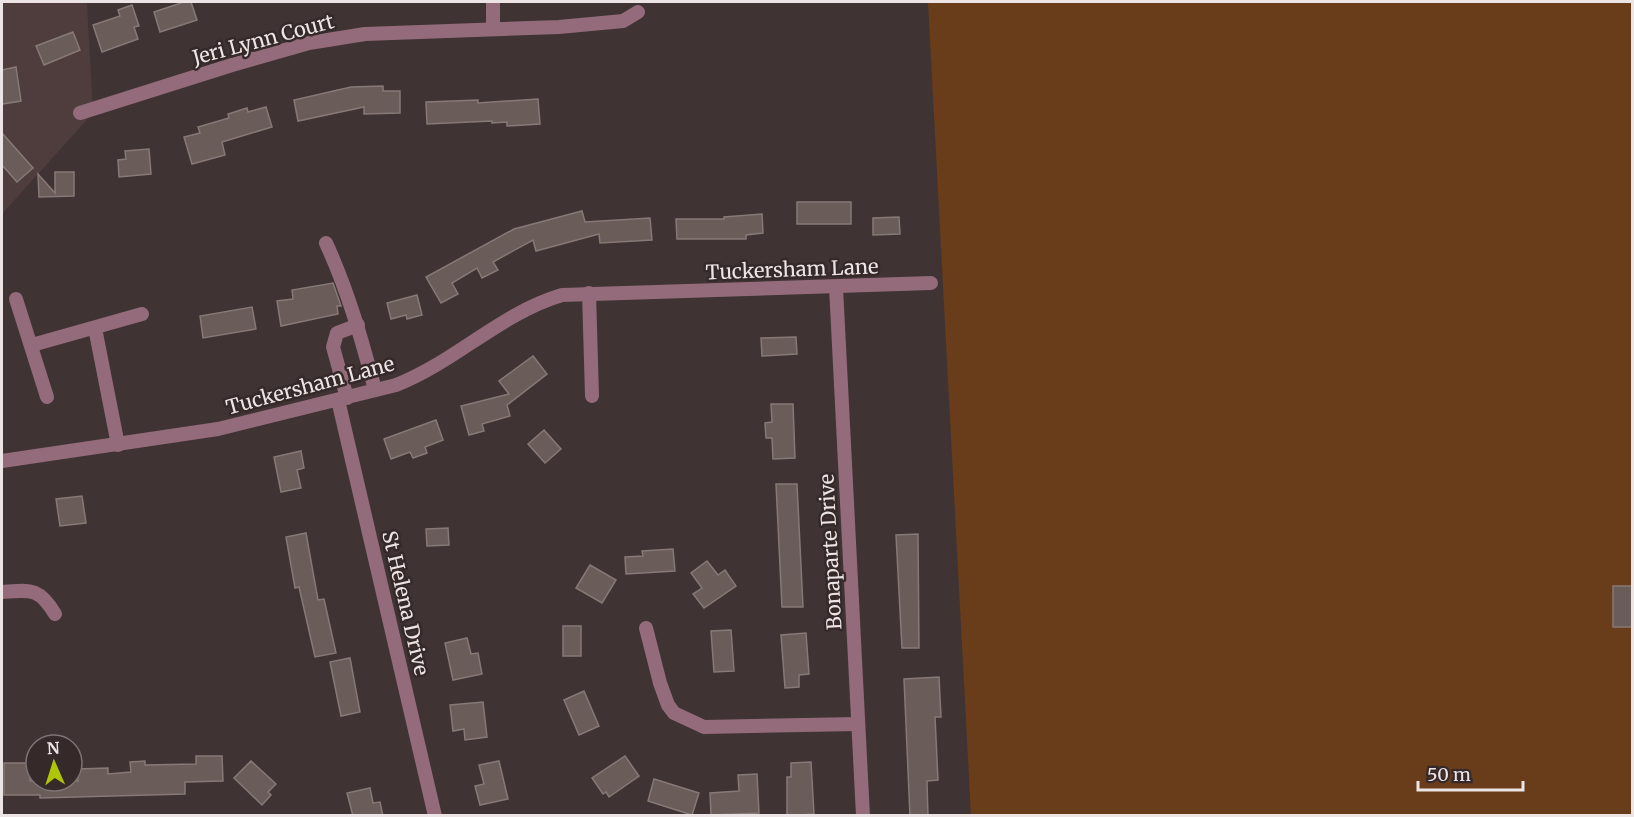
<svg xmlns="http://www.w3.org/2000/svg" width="1634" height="817" font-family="Merriweather,serif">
<rect width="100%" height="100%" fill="#3f3334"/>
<path fill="#4f3c3c" d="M2,2H87L93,113L2,214Z"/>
<path fill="#6a3d1a" d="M928,2H1632V815H971Z"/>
<g fill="#695c59" stroke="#877975" stroke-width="1.5">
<path d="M184,2H191L197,20L160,32L154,12Z"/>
<path d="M132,5L139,26L134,27L138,39L102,52L93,25L120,16L118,10Z"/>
<path d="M73,32L80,50L44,65L36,46Z"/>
<path d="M16,67L21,101L2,104V70Z"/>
<path d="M383,86V91H400V113L364,114V107L298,121L294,100L351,87Z"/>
<path d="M538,99L540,124L507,126V122L492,123V121L427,124L426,102L478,100V103Z"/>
<path d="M266,107L272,127L222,142L225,155L192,164L184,137L200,133L198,127L229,118L228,114L247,108L248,112Z"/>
<path d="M2,133L33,168L17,182L2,165Z"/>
<path d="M149,149L151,174L119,177L118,160L126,159L125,151Z"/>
<path d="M55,172H74V196L39,197L38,174L55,193Z"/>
<rect x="797" y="202" width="54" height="22"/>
<path d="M582,211L585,222L650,218L652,240L600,243L599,234L536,251L533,240L493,262L498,270L482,278L477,268L452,283L458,294L441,303L426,277L514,229Z"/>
<path d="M762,214L763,233L746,235V239H677L676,219H724V217Z"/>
<path d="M899,217L900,234L873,235V218Z"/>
<path d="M333,283L341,306H337L338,314L281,326L277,301L293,299L292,290Z"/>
<path d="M417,295L422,315L407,319L406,315L391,319L387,303Z"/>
<path d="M252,307L256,329L203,338L200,316Z"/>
<path d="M796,337L797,354L762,356L761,338Z"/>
<path d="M533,356L547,374L507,405L510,416L482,424L484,431L469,435L461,406L509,394L499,381Z"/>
<path d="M771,404H793L795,458L773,459L772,438H766L765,423L772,422Z"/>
<path d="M436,420L443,440L425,447L427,453L413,458L410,452L391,459L384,439Z"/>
<path d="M544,430L561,449L545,463L528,444Z"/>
<path d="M301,451L304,468L297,470L301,488L281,492L274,457Z"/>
<path d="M776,484H797L803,607H782Z"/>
<path d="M82,496L86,523L60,526L56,499Z"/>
<path d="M448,528L449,545L427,546L426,529Z"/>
<path d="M306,533L318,600L324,599L336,653L315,657L299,587L295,588L286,537Z"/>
<path d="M918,534L919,648H902L896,535Z"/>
<path d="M673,549L675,571L626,574L625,557L643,556L642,551Z"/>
<path d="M707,561L718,575L725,570L736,586L704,608L693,594L702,588L691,573Z"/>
<path d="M590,565L616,580L602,603L576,588Z"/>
<rect x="1613" y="586" width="19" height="41"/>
<rect x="563" y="626" width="18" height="30"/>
<path d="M731,630L734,671L714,672L711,631Z"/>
<path d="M806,633L809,674L799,675V687L785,688L781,635Z"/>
<path d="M467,638L471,654L478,653L482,674L453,680L445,643Z"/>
<path d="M350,658L360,712L341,716L330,662Z"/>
<path d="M939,677L941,717H935L938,780L927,781L928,816H910L904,679Z"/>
<path d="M584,691L599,726L579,735L564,700Z"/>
<path d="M483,702L487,737L465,740L464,729L453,731L450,705Z"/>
<path d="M196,756H222L223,781L185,782V794L40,798V795H4V763H30V781H78L77,769L108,768V774L131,772L130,762L145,761V765L196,764Z"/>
<path d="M625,756L639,776L609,797L606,792L603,794L592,778Z"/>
<path d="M251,761L276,784L268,792L271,795L262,805L234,778Z"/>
<path d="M499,761L508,799L480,805L475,786L484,784L479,765Z"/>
<path d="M811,762L814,814L787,816V777H791V763Z"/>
<path d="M757,774L759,813L711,815L710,793L739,791L738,775Z"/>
<path d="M654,779L699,793L692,815L648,801Z"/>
<path d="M370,788L373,803L380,802L383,816H353L347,793Z"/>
</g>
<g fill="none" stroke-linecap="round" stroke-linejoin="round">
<g stroke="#936b7a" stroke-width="14">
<path d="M493,2V28"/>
<path d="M80,113L232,65L309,43L365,34L559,27L623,21L638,12"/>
<path d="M326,243C348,291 362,340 375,390"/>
<path d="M836,287L863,816"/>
<path d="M589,293L592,396"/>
<path d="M16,299L47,397"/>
<path d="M95,328L118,445"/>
<path d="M32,345L142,314"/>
<path d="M347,398L333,347L337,333L358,325"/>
<path d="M338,400L435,816"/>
<path d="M2,461L218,429L396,385C455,362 501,313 562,295L931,283"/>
<path d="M2,592C30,590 39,587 55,614"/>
<path d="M646,628L660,683L668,705L674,713L704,727L858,724"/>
</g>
</g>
<g text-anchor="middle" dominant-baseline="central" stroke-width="5" stroke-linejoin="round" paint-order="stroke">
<g font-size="20" fill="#ede5e5" stroke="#35292a">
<text transform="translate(263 39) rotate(-15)">Jeri Lynn Court</text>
<text transform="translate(792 269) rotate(-2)">Tuckersham Lane</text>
<text transform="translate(310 385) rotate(-15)">Tuckersham Lane</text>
<text transform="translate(830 552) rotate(-93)">Bonaparte Drive</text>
<text transform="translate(406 603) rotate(77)">St Helena Drive</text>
</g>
</g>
<rect width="1634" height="817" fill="none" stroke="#ede5e5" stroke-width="6"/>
<g transform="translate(54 763) rotate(357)"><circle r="28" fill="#35292a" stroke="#7f7475" stroke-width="1.5"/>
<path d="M0-4.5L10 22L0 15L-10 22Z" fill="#afc508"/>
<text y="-9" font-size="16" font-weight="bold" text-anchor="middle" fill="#ede5e5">N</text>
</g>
<path d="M1418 781v9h105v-9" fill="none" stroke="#ede5e5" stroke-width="3"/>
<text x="1427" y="781" font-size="18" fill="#ede5e5" stroke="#35292a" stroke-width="4.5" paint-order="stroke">50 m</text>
</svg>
